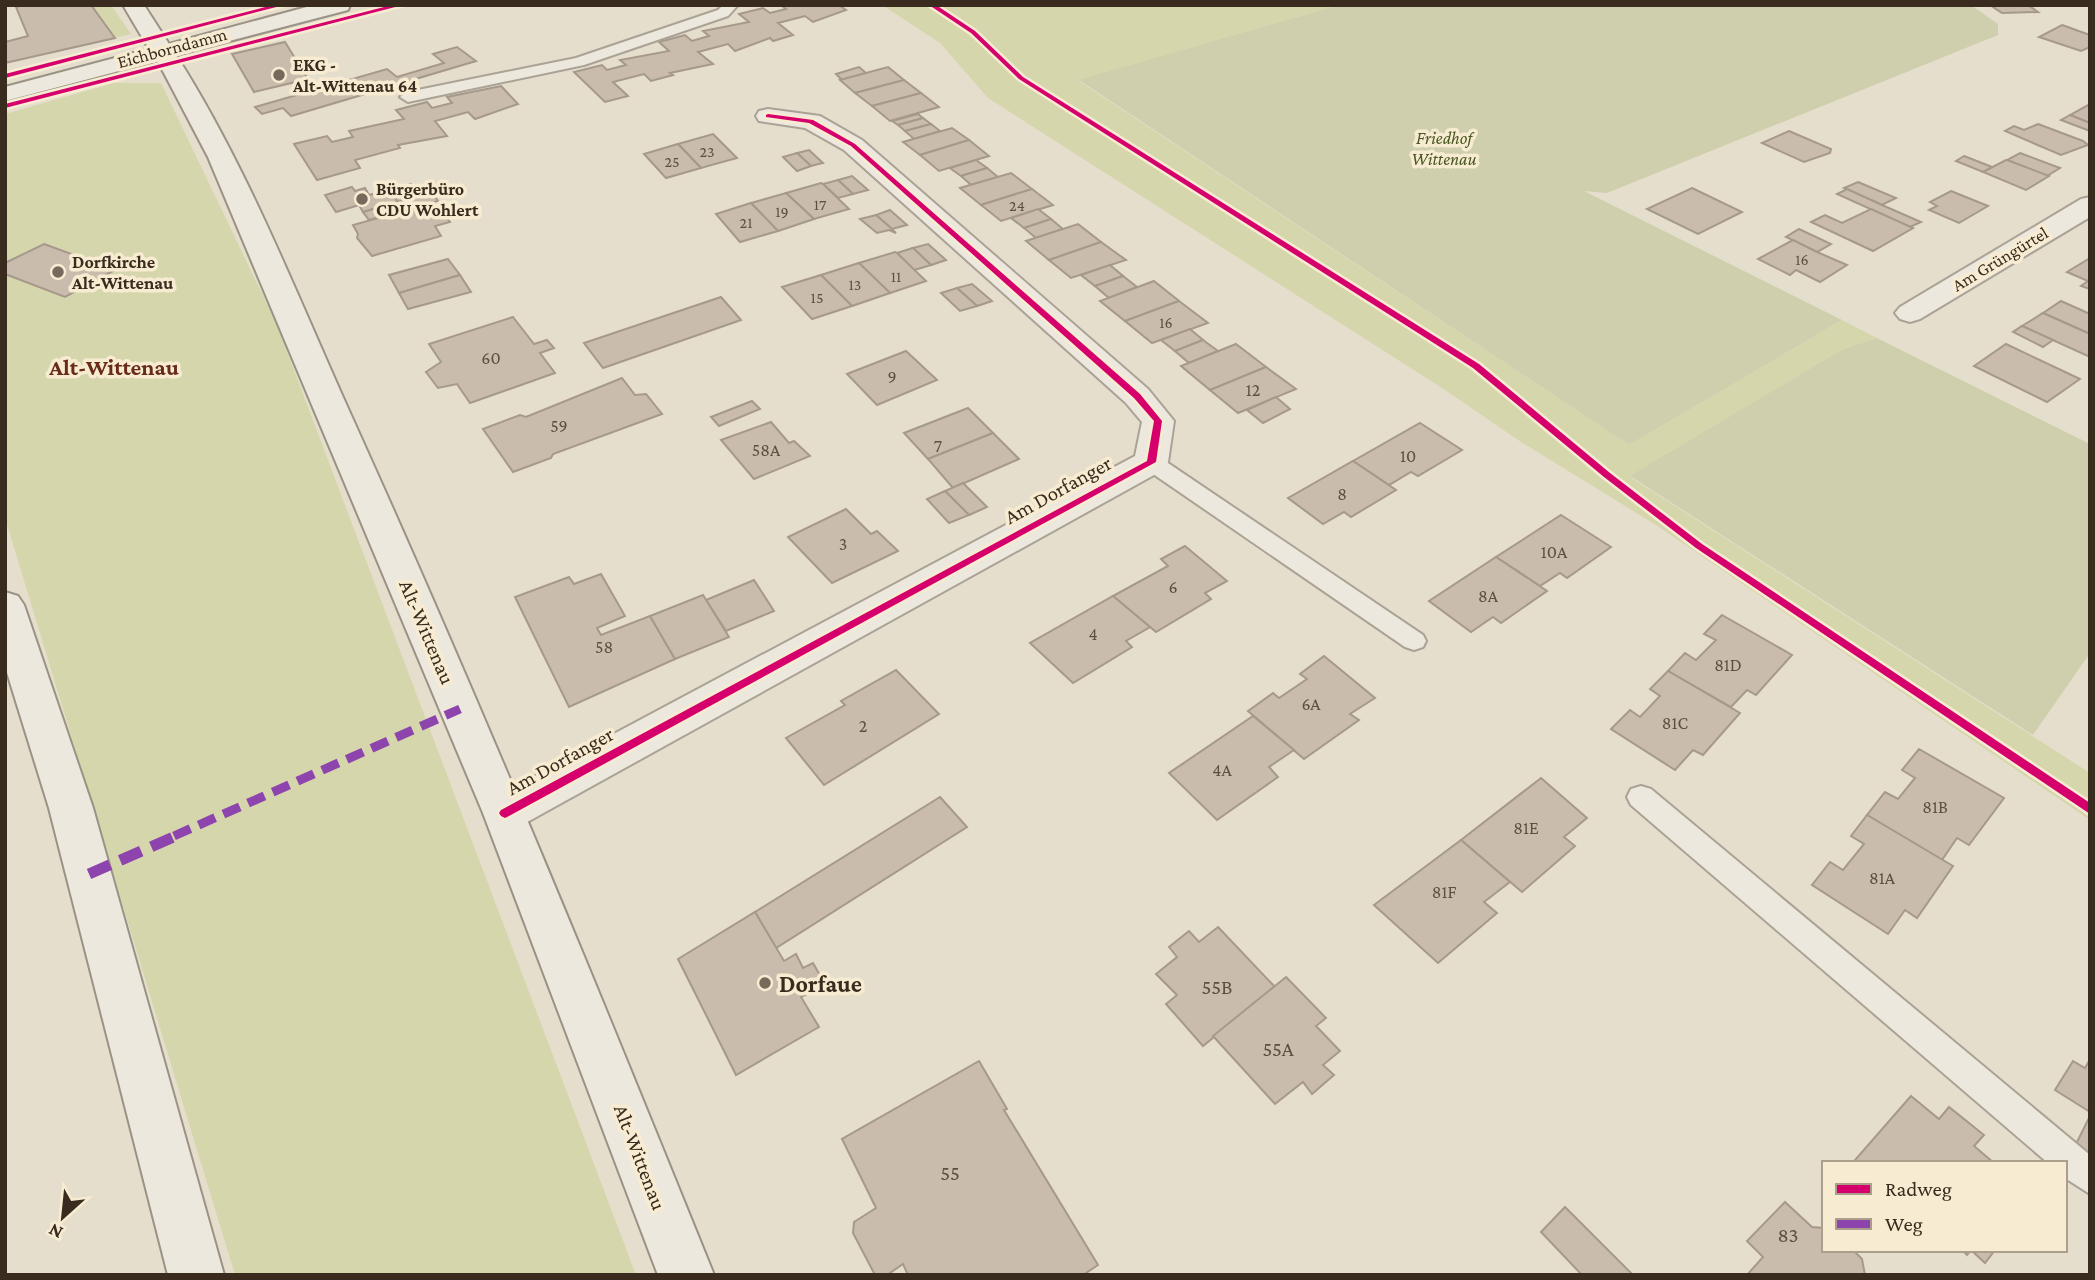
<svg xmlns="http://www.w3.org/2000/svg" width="2095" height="1280" font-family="'Crimson Pro',serif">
<rect width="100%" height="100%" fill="#e6decc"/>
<g fill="#d6d6ad">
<path d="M91,5H111L131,34L115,38Z"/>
<path d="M882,5H1339L1079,81L1629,445L1842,320L1877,338L1843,349L1630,477L2090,773V820L1656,525L1521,442L1442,388L988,98L940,43Z"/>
<path d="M114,83H161L277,325L636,1275H235L5,518V114Z"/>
</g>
<g fill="#cfcfad">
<path d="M1339,5H1971L1998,24V35L1607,193L1584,191L1842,320L1629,445L1079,80Z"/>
<path d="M1877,338L2090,444V653L2033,735L1630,476L1843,349Z"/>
</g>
<g fill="#c9bcad" stroke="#a6998b" stroke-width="2">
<path d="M25,5H91L115,38L5,63V42L28,36L16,7Z"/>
<path d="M781,5H839L846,10L813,22L805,16L778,23L793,35L773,41L770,38L735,51L728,44L698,52L713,64L670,73L673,75L651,81L644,74L613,82L628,96L605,102L574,72L602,65L607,70L626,65L620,60L669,51L659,42L685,35L692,41L709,36L703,31L749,22L739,14L763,8L770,13L786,9Z"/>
<path d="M1990,5H2028L2038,12L2002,13Z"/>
<path d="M2062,25L2090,35V47L2081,51L2039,37Z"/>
<path d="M285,42L308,79L254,92L232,54Z"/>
<path d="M457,47L476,61L291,116L283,108L262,114L255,107L387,69L397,77L444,63L433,54Z"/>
<path d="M859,67L866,73L842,80L836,74Z"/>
<path d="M888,67L904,80L855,93L840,80Z"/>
<path d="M904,80L921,93L872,106L855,93Z"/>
<path d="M501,86L518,104L475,119L468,112L435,121L447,136L398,145L400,148L355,160L360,168L317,180L294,144L327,136L332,142L353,137L349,131L404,119L396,110L427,102L432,108L452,103L447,97Z"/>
<path d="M921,93L939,107L890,121L872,106Z"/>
<path d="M2090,104V123L2070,115Z"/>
<path d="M918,114L923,118L898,125L892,121Z"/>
<path d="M2070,115L2090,123V131L2061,120Z"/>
<path d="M923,118L931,124L905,131L898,125Z"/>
<path d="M931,124L940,131L914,139L905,131Z"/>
<path d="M2038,124L2083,141L2088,145L2061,155L2005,131L2014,126L2024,130Z"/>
<path d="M952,128L969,140L920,155L903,142Z"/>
<path d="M1789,131L1831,149L1830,153L1804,162L1762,143Z"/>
<path d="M713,134L737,158L701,168L678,144Z"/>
<path d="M969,140L989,156L939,171L920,155Z"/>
<path d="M678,144L701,168L666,178L644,154Z"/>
<path d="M809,150L823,163L811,166L797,153Z"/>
<path d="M797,153L811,166L797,171L783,157Z"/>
<path d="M2020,153L2060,168L2047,176L2007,160Z"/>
<path d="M1964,156L1992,167L1983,172L1956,161Z"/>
<path d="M976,160L987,168L961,176L950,168Z"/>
<path d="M2006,160H2007L2049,176L2026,190L1983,172Z"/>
<path d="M987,168L998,177L971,185L961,176Z"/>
<path d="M1011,173L1032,189L981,205L960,188Z"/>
<path d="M852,176L868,190L853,194L838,180Z"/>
<path d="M838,180L853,194L838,198L823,184Z"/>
<path d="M1858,182L1896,198L1882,205L1844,188Z"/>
<path d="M821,183L823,184L849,209L814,219L786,193Z"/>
<path d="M411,184L419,196L398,202L389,190Z"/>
<path d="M352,187L355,191L365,188L369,195L389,190L398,202L363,212L359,205L336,212L325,195Z"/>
<path d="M1692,188L1742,212L1698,234L1647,209Z"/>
<path d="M1032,189L1053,205L1001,221L981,205Z"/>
<path d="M1847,189L1882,205L1921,222L1910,227L1837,194Z"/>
<path d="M1951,191L1988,206L1959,223L1929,210L1937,206L1930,202Z"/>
<path d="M432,192L438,201L369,220L363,212Z"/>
<path d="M786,193L814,219L778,231L751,203Z"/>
<path d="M751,203L778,231L740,242L716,214Z"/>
<path d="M421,206L428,217L442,212L450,222L435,226L441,236L372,256L357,238L358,234L353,225Z"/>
<path d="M1038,209L1051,219L1024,228L1011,218Z"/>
<path d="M1871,209L1913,228L1873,251L1811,222L1825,215L1842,223Z"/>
<path d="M890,210L907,225L892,229L876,215Z"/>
<path d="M876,215L892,229L896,233L889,230L877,233L860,219Z"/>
<path d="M1051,219L1063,229L1036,238L1024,228Z"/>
<path d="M1078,224L1101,242L1049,260L1026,241Z"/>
<path d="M1799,229L1831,244L1817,252L1786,237Z"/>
<path d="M1793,240L1817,252L1847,265L1820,282L1796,270L1790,275L1758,259Z"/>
<path d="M1101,242L1126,260L1071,278L1049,260Z"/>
<path d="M44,244L115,270L65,297L5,274V263Z"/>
<path d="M928,244L946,260L931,265L913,248Z"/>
<path d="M913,248L931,265L914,270L897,253Z"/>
<path d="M895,252L897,253L926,281L890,293L859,263Z"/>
<path d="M2090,258V289L2081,286L2088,281L2067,272Z"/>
<path d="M448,259L460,275L399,293L389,275Z"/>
<path d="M859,263L890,293L852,306L821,275Z"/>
<path d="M1110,265L1123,276L1095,286L1081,275Z"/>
<path d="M460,275L471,292L408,309L399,293Z"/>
<path d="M821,275L852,306L812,319L782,287Z"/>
<path d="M1123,276L1137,287L1109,298L1095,286Z"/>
<path d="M1154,281L1179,301L1125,321L1100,301Z"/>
<path d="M972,284L992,301L977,306L957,288Z"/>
<path d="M957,288L977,306L960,311L941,293Z"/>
<path d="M721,297L741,320L603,368L584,343Z"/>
<path d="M1179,301L1208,323L1152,343L1125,321Z"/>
<path d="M2061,301L2090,314V334L2043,313Z"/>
<path d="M2043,313L2090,334V357L2022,326Z"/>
<path d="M513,317L534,344L547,340L554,348L540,353L555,373L470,403L457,384L438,388L426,372L441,362L429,344Z"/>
<path d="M2022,326L2053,340L2043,347L2013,332Z"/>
<path d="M1190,329L1203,340L1175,351L1161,340Z"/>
<path d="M1203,340L1218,351L1189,363L1175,351Z"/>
<path d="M1236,344L1266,367L1210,390L1181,366Z"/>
<path d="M2006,344L2080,379L2047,402L1974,366Z"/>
<path d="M906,351L937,380L877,405L847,374Z"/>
<path d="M1266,367L1296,389L1238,413L1210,390Z"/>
<path d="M622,378L635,395L646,394L662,414L553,454L551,458L513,472L483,429L520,415L526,417Z"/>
<path d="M1276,397L1290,409L1263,423L1247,410Z"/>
<path d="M752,401L760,409L719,426L711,417Z"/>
<path d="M968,408L993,433L928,459L904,433Z"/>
<path d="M771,422L789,443L794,441L810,456L754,479L721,440Z"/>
<path d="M1420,423L1462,450L1418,476L1411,472L1389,485L1353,461Z"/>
<path d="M993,433L1019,459L953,488L928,459Z"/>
<path d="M1353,461L1396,490L1351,517L1344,512L1323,524L1288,498Z"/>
<path d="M963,483L987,507L969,515L945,491Z"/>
<path d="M945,491L969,515L949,523L927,499Z"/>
<path d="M846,509L871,534L877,531L898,551L832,583L788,537Z"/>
<path d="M1561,515L1611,547L1567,578L1560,573L1540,586L1496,557Z"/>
<path d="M1185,546L1227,581L1205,593L1211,599L1156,632L1113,596L1168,566L1161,559Z"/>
<path d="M1496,557L1547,591L1501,623L1493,617L1471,632L1429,601Z"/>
<path d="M601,574L625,616L597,628L601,635L650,616L675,659L569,707L515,597L569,577L574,584Z"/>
<path d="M754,580L774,611L726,631L706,600Z"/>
<path d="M703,595L729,637L675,659L650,616Z"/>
<path d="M1113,596L1150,627L1126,641L1132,647L1073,683L1030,643Z"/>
<path d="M1722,615L1792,655L1756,695L1747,690L1731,707L1668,671L1685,653L1696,660L1716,640L1704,634Z"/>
<path d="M1324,656L1375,698L1350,714L1359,720L1304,759L1248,711L1273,693L1279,698L1307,679L1300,674Z"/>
<path d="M896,670L939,714L824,785L786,738L845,705L841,701Z"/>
<path d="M1668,671L1740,713L1703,755L1693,750L1675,770L1611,729L1630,710L1640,717L1660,696L1650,689Z"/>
<path d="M1253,716L1294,750L1269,767L1278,777L1217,820L1169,773Z"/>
<path d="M1919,749L2004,798L1969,845L1957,838L1942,860L1867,815L1885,792L1898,799L1915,778L1902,770Z"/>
<path d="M1541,778L1587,818L1564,837L1575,846L1522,892L1461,840Z"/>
<path d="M940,797L967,827L776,948L755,912Z"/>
<path d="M1867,815L1953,866L1917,918L1905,910L1888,934L1812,885L1830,862L1843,870L1864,844L1851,836Z"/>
<path d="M1461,840L1510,882L1484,902L1497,913L1438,963L1374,905Z"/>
<path d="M755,912L784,961L796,954L803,968L813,963L825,984L801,997L819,1027L736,1075L678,959Z"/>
<path d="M1218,927L1275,987L1203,1046L1166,1004L1177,995L1156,974L1177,957L1169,947L1189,931L1199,942Z"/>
<path d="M1286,977L1326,1018L1316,1026L1340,1051L1323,1065L1334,1075L1312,1094L1303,1082L1275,1104L1213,1036Z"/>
<path d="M2090,1059V1112L2055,1090L2073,1061L2085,1068Z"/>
<path d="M979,1061L1007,1109L1004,1110L1098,1265L1083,1275H908L903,1264L887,1275H875L853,1233L854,1222L876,1208L842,1139Z"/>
<path d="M1911,1096L1939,1119L1949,1107L1984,1135L1974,1146L1994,1163H1859L1855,1160Z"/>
<path d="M2090,1116V1161L2074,1148Z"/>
<path d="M1785,1202L1812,1227L1824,1228V1250H1853L1862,1259L1865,1275H1747L1763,1257L1747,1241Z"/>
<path d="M1565,1207L1633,1275H1582L1541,1232Z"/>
<path d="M1962,1250H1995L1985,1263L1971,1250L1967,1255Z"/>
</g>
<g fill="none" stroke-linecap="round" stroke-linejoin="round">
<defs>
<g id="lane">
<path d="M723,5H738L728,16L584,65L408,102L400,97L408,92L576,58L718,10Z"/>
<path d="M1151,455L1159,457L1423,635L1426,641L1423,647L1414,650L1405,647L1143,467L1140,462L1143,457Z"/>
<path d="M1641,786L1651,789L2090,1155V1194L2065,1178V1163H2048L1631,805L1627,797L1631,789Z"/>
</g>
<g id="street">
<path d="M768,109L820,116L862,140L1148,389L1174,421L1168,462L1163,470L520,826L505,831L490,826L483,813L490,800L1135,456L1142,422L1126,403L844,150L805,128L759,121L756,116L759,111Z"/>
<path d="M2090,197V217L1920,319L1910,322L1900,319L1895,313L1900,307L2081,199Z"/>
</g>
<g id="secondary">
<path d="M123,5H144L169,44L314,5H350L348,10L176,55C251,172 302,309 360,435C485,712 600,993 714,1275H658L483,813L208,157L164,73L157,61L5,101V87L149,49Z"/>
<path d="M5,592L18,596L24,605L93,808L224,1275H168L49,808L5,666Z"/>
</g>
</defs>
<use href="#lane" stroke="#aaa295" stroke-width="4"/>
<use href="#street" stroke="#aaa295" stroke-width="4"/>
<use href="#secondary" stroke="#9a9285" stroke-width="4"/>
<use href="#lane" fill="#ede8dd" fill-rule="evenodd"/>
<use href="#street" fill="#ede8dd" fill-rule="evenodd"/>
<use href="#secondary" fill="#ede8dd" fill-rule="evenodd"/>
<path stroke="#8e44ad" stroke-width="9" stroke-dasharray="18 9" stroke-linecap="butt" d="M174,836L460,709"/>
<path stroke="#8e44ad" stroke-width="11" stroke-dasharray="23 11" stroke-linecap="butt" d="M89,874L178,835"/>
<defs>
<g id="cycleway">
<path d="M273,5H284L5,78V74Z"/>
<path d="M392,5H403L5,108V104Z"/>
<path d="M929,5H936L975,31L1023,77L1479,364L1610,473L1702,544L2090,803V814L1696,548L1604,477L1473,368L1019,79L971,33Z"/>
<path d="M768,114L813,120L855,144L1140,394L1162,421L1156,462L509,816L505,818L501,816L499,813L501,810L1147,461L1154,421L1134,398L851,146L809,123L766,117V115Z"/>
</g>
</defs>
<use href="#cycleway" stroke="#f7ecd1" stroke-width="5"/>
<use href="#cycleway" fill="#d6006c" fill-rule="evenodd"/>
</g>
<g fill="#766a5a" stroke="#f7ecd1" stroke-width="2.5">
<circle cx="279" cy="75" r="7"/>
<circle cx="362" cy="199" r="7"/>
<circle cx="58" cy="272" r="7"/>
<circle cx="765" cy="983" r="7"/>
</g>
<g text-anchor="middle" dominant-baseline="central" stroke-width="7" stroke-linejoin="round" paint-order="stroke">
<g font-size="16" fill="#5d4f41">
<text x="707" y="151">23</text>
<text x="672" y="161">25</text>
<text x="820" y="204">17</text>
<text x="1017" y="205">24</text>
<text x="782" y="211">19</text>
<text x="746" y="222">21</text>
<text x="1802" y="259">16</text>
<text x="896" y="276">11</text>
<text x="855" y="284">13</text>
<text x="817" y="297">15</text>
<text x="1166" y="322">16</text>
</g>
<g font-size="18" fill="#392b1d" stroke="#f7ecd1">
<text transform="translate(172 48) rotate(-15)">Eichborndamm</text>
<text transform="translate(2000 259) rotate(-31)">Am Grüngürtel</text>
</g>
<g font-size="18" font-weight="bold" fill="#392b1d" stroke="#f7ecd1" text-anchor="start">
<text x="293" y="65">EKG -<tspan x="293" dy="21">Alt-Wittenau 64</tspan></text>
<text x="376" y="189">Bürgerbüro<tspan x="376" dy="21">CDU Wohlert</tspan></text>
<text x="72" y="262">Dorfkirche<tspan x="72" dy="21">Alt-Wittenau</tspan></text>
</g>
<g font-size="18" font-style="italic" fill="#495722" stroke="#f7ecd1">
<text x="1444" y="138">Friedhof<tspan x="1444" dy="21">Wittenau</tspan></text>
</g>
<g font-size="18" fill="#5d4f41">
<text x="491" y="358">60</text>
<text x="892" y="377">9</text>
<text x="1253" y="390">12</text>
<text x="559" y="426">59</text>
<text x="938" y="446">7</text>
<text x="766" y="450">58A</text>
<text x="1408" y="456">10</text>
<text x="1342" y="494">8</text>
<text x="843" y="544">3</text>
<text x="1554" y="552">10A</text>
<text x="1173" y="587">6</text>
<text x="1488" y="596">8A</text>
<text x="1093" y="634">4</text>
<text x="604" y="647">58</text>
<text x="1728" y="665">81D</text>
<text x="1311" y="704">6A</text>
<text x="1675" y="723">81C</text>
<text x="863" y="726">2</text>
<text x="1222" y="770">4A</text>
<text x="1935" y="807">81B</text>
<text x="1526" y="828">81E</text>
<text x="1882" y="878">81A</text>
<text x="1444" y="892">81F</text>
</g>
<g font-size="21" fill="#392b1d" stroke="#f7ecd1">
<text transform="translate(1058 490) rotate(-29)">Am Dorfanger</text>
<text transform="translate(427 632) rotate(67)">Alt-Wittenau</text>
<text transform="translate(560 761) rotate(-29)">Am Dorfanger</text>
<text transform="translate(640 1157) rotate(69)">Alt-Wittenau</text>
</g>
<g font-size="21" fill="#5d4f41">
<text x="1217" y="987">55B</text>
<text x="1278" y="1049">55A</text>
<text x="950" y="1173">55</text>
<text x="1788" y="1235">83</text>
</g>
<g font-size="23" font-weight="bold" fill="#682b1a" stroke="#f7ecd1">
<text x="114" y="367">Alt-Wittenau</text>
</g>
<g font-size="24" font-weight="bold" fill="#392b1d" stroke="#f7ecd1" text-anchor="start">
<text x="779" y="983">Dorfaue</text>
</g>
</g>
<rect width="2095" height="1280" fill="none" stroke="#392b1d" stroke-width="14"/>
<rect x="1822" y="1161" width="245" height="91" fill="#f7ecd1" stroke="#ab9f89" stroke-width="2"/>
<rect x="1836" y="1184" width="35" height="10" fill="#d6006c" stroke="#ab9f89" stroke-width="2"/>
<text x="1885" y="1196" font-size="21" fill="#392b1d">Radweg</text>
<rect x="1836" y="1219" width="35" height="10" fill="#8e44ad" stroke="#ab9f89" stroke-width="2"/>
<text x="1885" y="1231" font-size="21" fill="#392b1d">Weg</text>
<g transform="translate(63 1217) rotate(207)" stroke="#f7ecd1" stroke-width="5" paint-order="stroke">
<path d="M0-5L12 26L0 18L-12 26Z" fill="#392b1d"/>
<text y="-10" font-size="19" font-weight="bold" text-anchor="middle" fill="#392b1d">N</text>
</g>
</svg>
